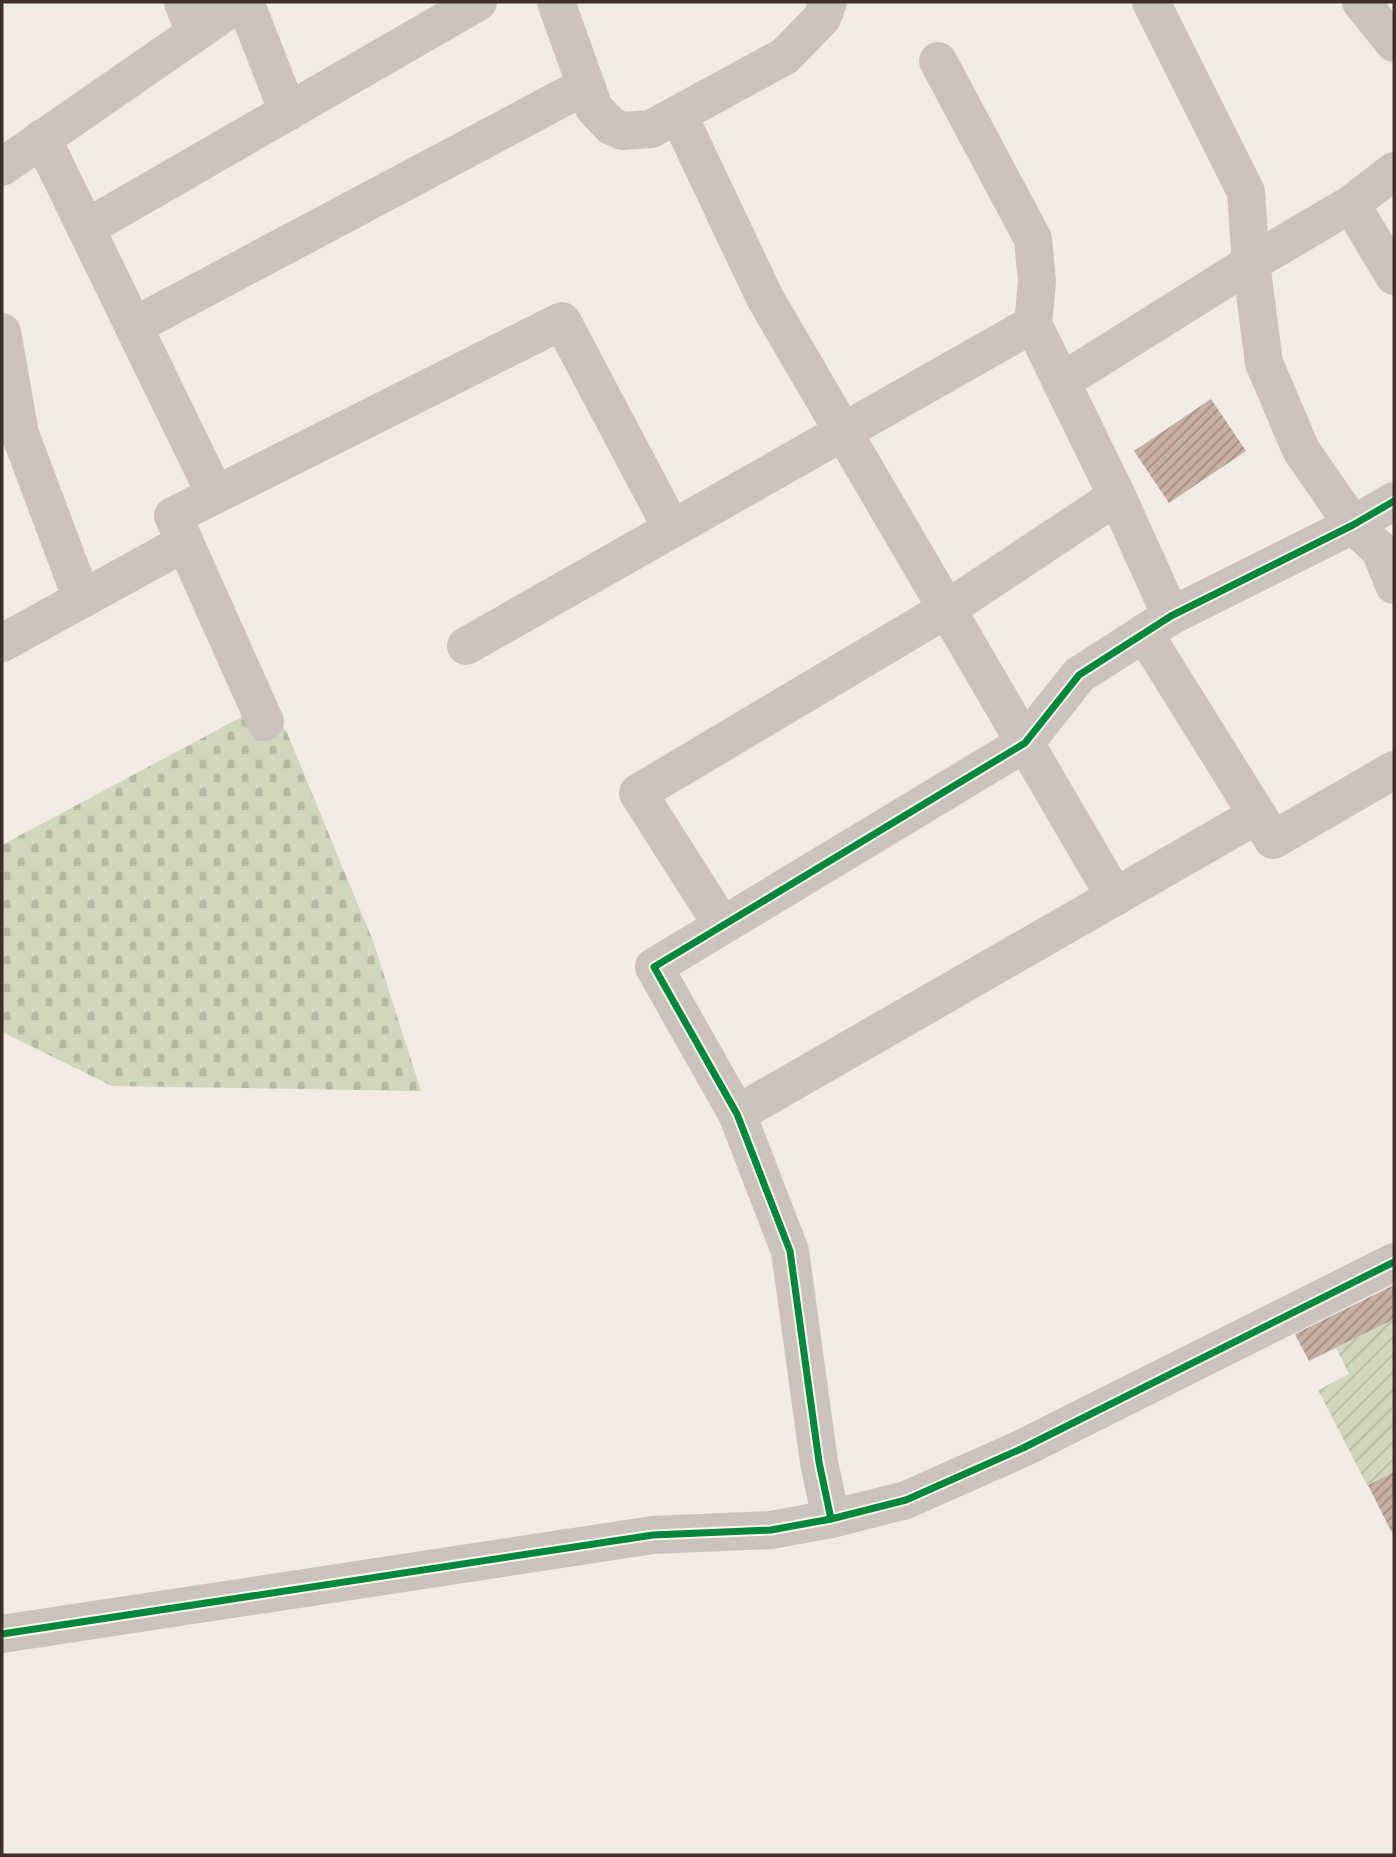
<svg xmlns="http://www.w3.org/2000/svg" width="1396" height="1857" font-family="'Archivo Narrow',sans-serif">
<defs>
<pattern id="cemetery-stones" width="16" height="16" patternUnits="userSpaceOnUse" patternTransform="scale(1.75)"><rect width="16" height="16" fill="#d0d7bc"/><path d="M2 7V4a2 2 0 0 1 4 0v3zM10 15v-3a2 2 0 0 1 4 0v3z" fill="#b4b9a2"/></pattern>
<pattern id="garden-furrows" width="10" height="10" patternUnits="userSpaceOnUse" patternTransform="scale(1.75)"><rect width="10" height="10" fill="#d0d7bc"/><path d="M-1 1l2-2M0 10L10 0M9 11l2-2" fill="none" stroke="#b4b9a2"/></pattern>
<pattern id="building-hatch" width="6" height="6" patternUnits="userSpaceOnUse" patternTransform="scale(1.75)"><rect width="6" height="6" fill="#c5b0a3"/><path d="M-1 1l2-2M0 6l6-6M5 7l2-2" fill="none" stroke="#a19085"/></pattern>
</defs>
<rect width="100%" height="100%" fill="#f0ebe3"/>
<path fill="url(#cemetery-stones)" d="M249,713L261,737L285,728L373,941L421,1091L112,1086L2,1032V845Z"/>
<path fill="url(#garden-furrows)" d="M1394,1319V1472L1367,1485L1318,1390L1349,1374L1336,1348Z"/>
<g fill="url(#building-hatch)">
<path d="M1211,399L1246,451L1169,503L1134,451Z"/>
<path d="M1394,1285V1319L1309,1361L1295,1334Z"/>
<path d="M1394,1472V1532L1392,1533L1368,1485Z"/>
</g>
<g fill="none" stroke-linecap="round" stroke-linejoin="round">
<g stroke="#c9c3bc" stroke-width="38">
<path d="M183,2L194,32"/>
<path d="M245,2L288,112"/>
<path d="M556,2L594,108L611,126L623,131L651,129L785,56L822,18L828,2"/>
<path d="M1151,2L1246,192L1251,263L1264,363L1301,450L1353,525L1380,550L1394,585"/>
<path d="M1361,2L1394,43"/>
<path d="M938,61L1033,239L1037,282L1033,324L1117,496L1171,616"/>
<path d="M678,114L765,298L1115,897"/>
<path d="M42,138L215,494"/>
<path d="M2,167L240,2"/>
<path d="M1351,204L1394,276"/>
<path d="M86,228L478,2"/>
<path d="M134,326L585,86"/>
<path d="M2,332L20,434L82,599"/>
<path d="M1061,382L1251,263L1351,204L1394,171"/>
<path d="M1144,633L1273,840L1394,770"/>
<path d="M2,643L184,543"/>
<path d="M466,646L1033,324"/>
<path d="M265,722L173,516L562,321L672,529"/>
<path d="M722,925L638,793L947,609L1117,496"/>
<path d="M737,1114L1257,815"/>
<path d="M831,1519L819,1462L790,1251L737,1114L654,967L1025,743L1079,675L1171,616L1353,525L1394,501"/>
<path d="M2,1634L653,1535L771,1530L831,1519L906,1500L1023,1448L1394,1262"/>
</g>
<defs>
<g id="cycleway">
<path d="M831,1519L819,1462L790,1251L737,1114L654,967L1025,743L1079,675L1171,616L1353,525L1394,501"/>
<path d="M2,1634L653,1535L771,1530L831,1519L906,1500L1023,1448L1394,1262"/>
</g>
</defs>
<use href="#cycleway" stroke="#fcf6ec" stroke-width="11"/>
<use href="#cycleway" stroke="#00873e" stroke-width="7"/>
</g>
<rect width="1396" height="1857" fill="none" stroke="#3c3029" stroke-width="7"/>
</svg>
